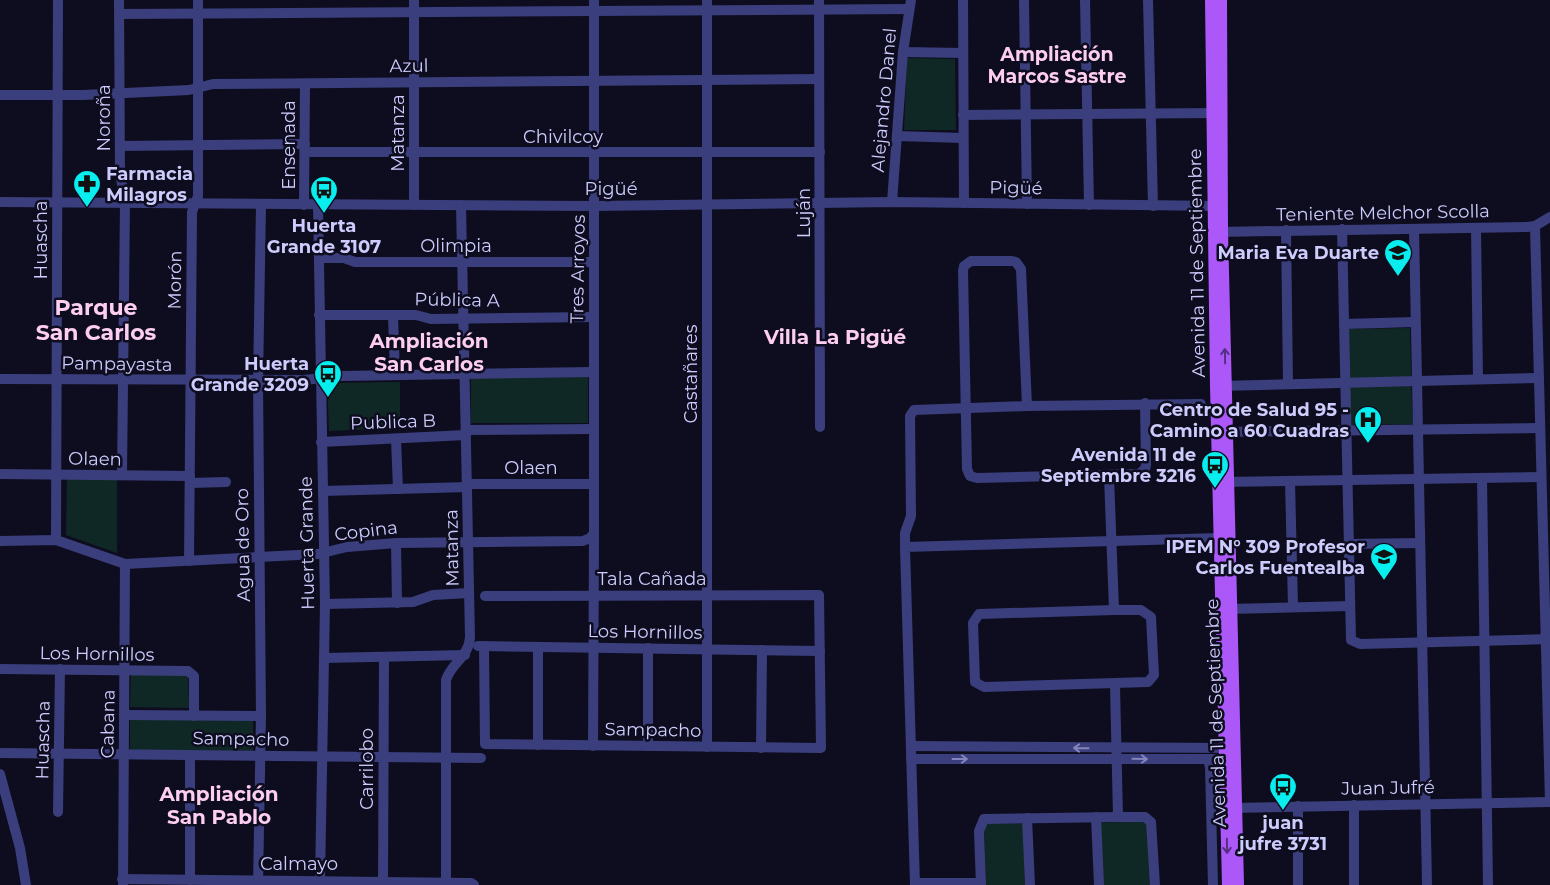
<svg xmlns="http://www.w3.org/2000/svg" width="1550" height="885" font-family="Montserrat,sans-serif">
<rect width="100%" height="100%" fill="#0e0d1f"/>
<g fill="#102825">
<path d="M907,58L955,59L956,130H904Z"/>
<path d="M1410,328L1411,377L1348,379V329Z"/>
<path d="M471,375L588,376V423H471Z"/>
<path d="M400,382V428L329,431L327,383Z"/>
<path d="M1411,385L1413,424L1350,425L1349,387Z"/>
<path d="M67,478H117V553L66,535Z"/>
<path d="M131,672L188,673L189,708L130,707Z"/>
<path d="M130,715L253,717V751L130,750Z"/>
<path d="M1145,821L1148,823L1151,885H1102L1099,823Z"/>
<path d="M986,823L1023,824L1025,885H986L984,827Z"/>
</g>
<g fill="none" stroke-linecap="round" stroke-linejoin="round">
<g stroke="#3a3e7c" stroke-width="10">
<path d="M119,0L120,172L125,203L122,475"/>
<path d="M414,0V205"/>
<path d="M819,0L820,427"/>
<path d="M963,0L964,203"/>
<path d="M1024,0L1027,204"/>
<path d="M1085,0L1089,205"/>
<path d="M1148,0L1153,206"/>
<path d="M119,14L909,9"/>
<path d="M903,52L962,53"/>
<path d="M0,95H83L189,90L213,84L819,79"/>
<path d="M963,115L1219,113"/>
<path d="M897,136L963,138"/>
<path d="M120,146L305,144"/>
<path d="M305,152H820"/>
<path d="M0,202L595,206L892,202L1219,206"/>
<path d="M892,202L903,52L911,0"/>
<path d="M304,205L305,85"/>
<path d="M318,205L325,604L320,880"/>
<path d="M1535,226L1550,802"/>
<path d="M1476,228L1478,379"/>
<path d="M1342,229L1351,640L1360,644L1550,639"/>
<path d="M1414,229L1427,885"/>
<path d="M1286,230L1288,384"/>
<path d="M1217,232L1527,227L1535,226L1550,217"/>
<path d="M319,258H344L355,262H594"/>
<path d="M319,315H416L431,319L594,317"/>
<path d="M393,315L395,375"/>
<path d="M1344,324L1415,322"/>
<path d="M0,379L304,380L341,376L593,372"/>
<path d="M1219,386L1538,378"/>
<path d="M1027,406L1021,269L1016,262L1012,261H971L964,266L963,271L967,469L970,476L977,478L1139,474L1145,469L1146,465L1145,403"/>
<path d="M466,430L594,429"/>
<path d="M1220,432L1540,428"/>
<path d="M396,439L398,489"/>
<path d="M321,442L466,435"/>
<path d="M0,474L190,476"/>
<path d="M1109,476L1114,610"/>
<path d="M1482,478L1488,885"/>
<path d="M1290,481L1293,607"/>
<path d="M1222,482L1541,477"/>
<path d="M190,483L226,482"/>
<path d="M468,484H594"/>
<path d="M323,491L468,487"/>
<path d="M56,540L58,0"/>
<path d="M0,541L56,540L125,564L318,554L347,547L396,543L583,541L590,538L594,533V0"/>
<path d="M396,543L397,603"/>
<path d="M1348,544L1420,543"/>
<path d="M905,547V533L911,516L910,416L914,410L1027,406L1201,404"/>
<path d="M189,561L192,212L198,196V0"/>
<path d="M325,604L413,602L433,595L469,593"/>
<path d="M1226,609L1350,606"/>
<path d="M1114,610H1141L1151,617L1154,675L1148,682L984,687L975,682L973,623L979,614Z"/>
<path d="M478,646L820,651"/>
<path d="M484,646L485,744L821,748L819,595L485,596"/>
<path d="M538,647V745"/>
<path d="M648,648V746"/>
<path d="M324,658L465,655"/>
<path d="M0,669L188,671L194,676V716"/>
<path d="M1115,685L1118,817"/>
<path d="M125,715L261,716"/>
<path d="M593,746L594,533"/>
<path d="M911,746L1231,748"/>
<path d="M707,747V0"/>
<path d="M761,748L762,650"/>
<path d="M0,753L481,758"/>
<path d="M911,759H1230"/>
<path d="M1208,760L1210,767L1213,885"/>
<path d="M0,774L20,848L26,885"/>
<path d="M1354,805V885"/>
<path d="M1298,806V885"/>
<path d="M1229,808L1550,802"/>
<path d="M58,812L60,669"/>
<path d="M1096,817L1099,885"/>
<path d="M1027,818L1030,885"/>
<path d="M122,879L471,883L474,885"/>
<path d="M190,880V755"/>
<path d="M446,882V680C451,663 469,657 470,637L461,205"/>
<path d="M915,883H981"/>
<path d="M123,885L125,564"/>
<path d="M258,885L261,716L258,381L261,205"/>
<path d="M383,885L384,657"/>
<path d="M915,885L905,547L1219,538"/>
<path d="M981,885L979,831L984,819L1118,817H1145L1151,822L1155,885"/>
</g>
<g stroke="#ac58f9" stroke-width="12">
<path d="M1211,0L1216,386L1228,885"/>
<path d="M1221,0L1222,231L1238,885"/>
</g>
</g>
<defs><path id="oneway-shaft" d="M-6 0H5M1.5-3L5.5 0L1.5 3" fill="none" stroke-width="1.6" stroke-linecap="round" stroke-linejoin="round" transform="scale(1.25)"/></defs>
<g stroke="#552f81">
<use href="#oneway-shaft" transform="translate(1225 356) rotate(-91)"/>
<use href="#oneway-shaft" transform="translate(1227 846) rotate(89)"/>
</g>
<g stroke="#8485bc">
<use href="#oneway-shaft" transform="translate(1081 748) rotate(-179)"/>
<use href="#oneway-shaft" transform="translate(960 759)"/>
<use href="#oneway-shaft" transform="translate(1140 759) rotate(1)"/>
</g>
<defs>
<symbol id="pharmacy-pin" viewBox="-11 -11 22 30"><path d="M0 17L-7.5 6A9.5 9.5 0 1 1 7.5 6Z" fill="#08eded" stroke="#0e0d1f"/><path d="M-2-6h4v4h4v4h-4v4h-4v-4h-4v-4h4Z" fill="#111"/></symbol>
<symbol id="bus-pin" viewBox="-11 -11 22 30"><path d="M0 17L-7.5 6A9.5 9.5 0 1 1 7.5 6Z" fill="#08eded" stroke="#0e0d1f"/><path d="M-5-6H5V4H4V6H2V4H-2V6H-4V4H-5ZM-3.5-4V0h7V-4ZM-3.5 1.2v1.5H-2V1.2ZM2 1.2v1.5H3.5V1.2Z" fill="#111"/></symbol>
<symbol id="school-pin" viewBox="-11 -11 22 30"><path d="M0 17L-7.5 6A9.5 9.5 0 1 1 7.5 6Z" fill="#08eded" stroke="#0e0d1f"/><path d="M0-5L7-2L0 1L-7-2ZM-4 1L0 2.5L4 1V4Q0 6-4 4Z" fill="#111"/></symbol>
<symbol id="hospital-pin" viewBox="-11 -11 22 30"><path d="M0 17L-7.5 6A9.5 9.5 0 1 1 7.5 6Z" fill="#08eded" stroke="#0e0d1f"/><path d="M-5-5h3v3.5h4V-5h3V5h-3V1.5h-4V5h-3Z" fill="#111"/></symbol>
</defs>
<g fill-rule="evenodd">
<use href="#pharmacy-pin" x="71" y="168" width="32" height="43"/>
<use href="#bus-pin" x="308" y="174" width="32" height="43"/>
<use href="#school-pin" x="1382" y="237" width="32" height="43"/>
<use href="#bus-pin" x="312" y="358" width="32" height="43"/>
<use href="#hospital-pin" x="1352" y="404" width="32" height="43"/>
<use href="#bus-pin" x="1199" y="449" width="32" height="43"/>
<use href="#school-pin" x="1368" y="541" width="32" height="43"/>
<use href="#bus-pin" x="1267" y="771" width="32" height="43"/>
</g>
<g text-anchor="middle" dominant-baseline="central" stroke-width="5" stroke-linejoin="round" paint-order="stroke">
<g font-size="18" fill="#cdccfd" stroke="#0e0d1f">
<text transform="translate(409 66) rotate(-1)">Azul</text>
<text transform="translate(884 100) rotate(-85)">Alejandro Danel</text>
<text transform="translate(104 118) rotate(-90)">Noroña</text>
<text transform="translate(398 133) rotate(-90)">Matanza</text>
<text x="563" y="137">Chivilcoy</text>
<text transform="translate(289 145) rotate(-90)">Ensenada</text>
<text transform="translate(1016 188) rotate(1)">Pigüé</text>
<text x="611" y="189">Pigüé</text>
<text transform="translate(804 213) rotate(-90)">Luján</text>
<text transform="translate(1383 213) rotate(-1)">Teniente Melchor Scolla</text>
<text transform="translate(41 240) rotate(-90)">Huascha</text>
<text x="456" y="246">Olimpia</text>
<text transform="translate(1197 263) rotate(-91)">Avenida 11 de Septiembre</text>
<text transform="translate(578 269) rotate(-89)">Tres Arroyos</text>
<text transform="translate(175 280) rotate(-89)">Morón</text>
<text transform="translate(457 300) rotate(1)">Pública A</text>
<text transform="translate(117 364) rotate(1)">Pampayasta</text>
<text transform="translate(691 374) rotate(-90)">Castañares</text>
<text transform="translate(393 422) rotate(-2)">Publica B</text>
<text transform="translate(95 459) rotate(1)">Olaen</text>
<text x="531" y="468">Olaen</text>
<text transform="translate(366 531) rotate(-7)">Copina</text>
<text transform="translate(307 543) rotate(-91)">Huerta Grande</text>
<text transform="translate(243 545) rotate(-91)">Agua de Oro</text>
<text transform="translate(452 548) rotate(-91)">Matanza</text>
<text x="652" y="579">Tala Cañada</text>
<text transform="translate(645 632) rotate(1)">Los Hornillos</text>
<text transform="translate(97 654) rotate(1)">Los Hornillos</text>
<text transform="translate(1216 713) rotate(-92)">Avenida 11 de Septiembre</text>
<text transform="translate(108 724) rotate(-89)">Cabana</text>
<text transform="translate(653 730) rotate(1)">Sampacho</text>
<text transform="translate(241 739) rotate(1)">Sampacho</text>
<text transform="translate(43 740) rotate(-89)">Huascha</text>
<text transform="translate(367 769) rotate(-90)">Carrilobo</text>
<text transform="translate(1388 788) rotate(-1)">Juan Jufré</text>
<text x="299" y="864">Calmayo</text>
</g>
<g font-size="18" font-weight="bold" fill="#cdccfd" stroke="#0e0d1f" text-anchor="end">
<text x="106" y="174" text-anchor="start">Farmacia<tspan x="106" dy="21">Milagros</tspan></text>
<text x="324" y="226" text-anchor="middle">Huerta<tspan x="324" dy="21">Grande 3107</tspan></text>
<text x="1379" y="253">Maria Eva Duarte</text>
<text x="309" y="364">Huerta<tspan x="309" dy="21">Grande 3209</tspan></text>
<text x="1349" y="410">Centro de Salud 95 -<tspan x="1349" dy="21">Camino a 60 Cuadras</tspan></text>
<text x="1196" y="455">Avenida 11 de<tspan x="1196" dy="21">Septiembre 3216</tspan></text>
<text x="1365" y="547">IPEM N° 309 Profesor<tspan x="1365" dy="21">Carlos Fuentealba</tspan></text>
<text x="1283" y="823" text-anchor="middle">juan<tspan x="1283" dy="21">jufre 3731</tspan></text>
</g>
<g font-size="19" font-weight="bold" fill="#fdcef1" stroke="#0e0d1f">
<text x="1057" y="54">Ampliación<tspan x="1057" dy="22">Marcos Sastre</tspan></text>
</g>
<g font-size="20" font-weight="bold" fill="#fdcef1" stroke="#0e0d1f">
<text x="835" y="337">Villa La Pigüé</text>
<text x="429" y="341">Ampliación<tspan x="429" dy="23">San Carlos</tspan></text>
<text x="219" y="794">Ampliación<tspan x="219" dy="23">San Pablo</tspan></text>
</g>
<g font-size="22" font-weight="bold" fill="#fdcef1" stroke="#0e0d1f">
<text x="96" y="307">Parque<tspan x="96" dy="25">San Carlos</tspan></text>
</g>
</g>
</svg>
